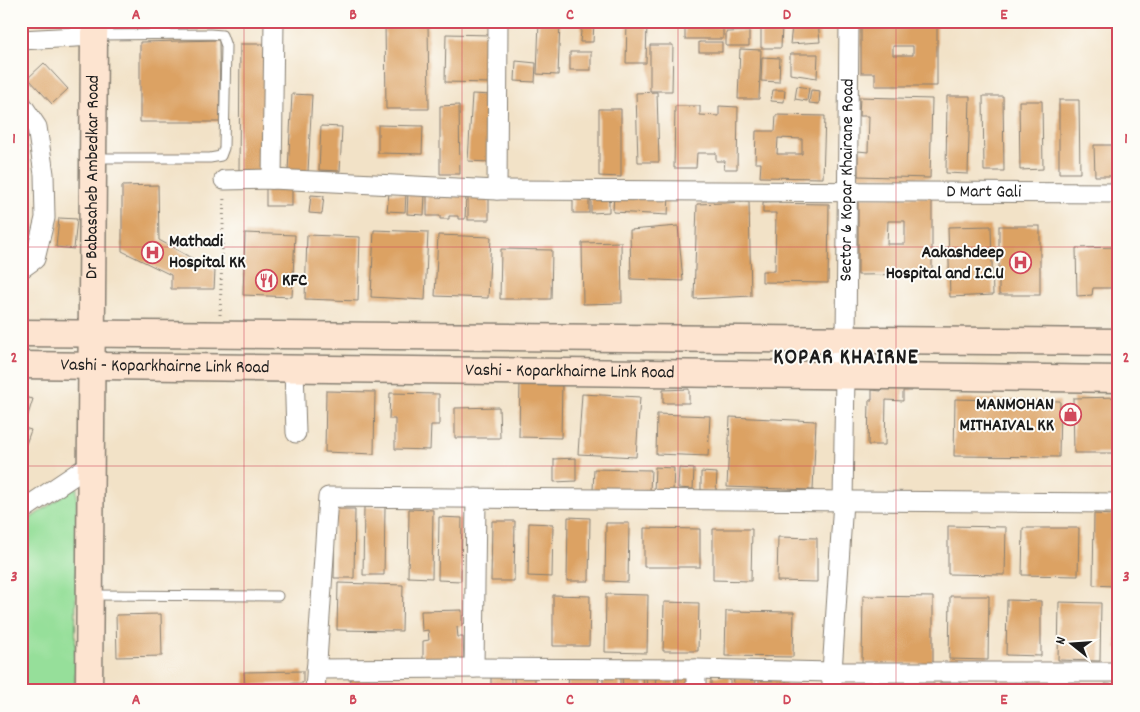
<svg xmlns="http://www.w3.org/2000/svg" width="1140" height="712" font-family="Dekko,sans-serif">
<rect width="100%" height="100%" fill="#fdfcf7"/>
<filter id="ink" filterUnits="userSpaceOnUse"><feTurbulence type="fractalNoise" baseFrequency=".02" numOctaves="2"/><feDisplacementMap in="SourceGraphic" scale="10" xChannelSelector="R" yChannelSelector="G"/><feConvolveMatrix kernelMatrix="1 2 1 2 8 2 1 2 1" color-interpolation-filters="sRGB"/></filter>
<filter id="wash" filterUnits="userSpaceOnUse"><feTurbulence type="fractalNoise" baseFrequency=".0096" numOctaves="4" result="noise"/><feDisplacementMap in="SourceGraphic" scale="20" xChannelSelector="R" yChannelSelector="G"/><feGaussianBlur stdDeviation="1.12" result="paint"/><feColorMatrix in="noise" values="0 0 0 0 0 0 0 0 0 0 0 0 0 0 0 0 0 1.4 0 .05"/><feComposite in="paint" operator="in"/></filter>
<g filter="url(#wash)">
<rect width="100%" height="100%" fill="#f2e2c7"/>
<path fill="#96df9a" stroke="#597e5b" d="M77,486L75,691H21V525Z"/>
<g id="blocks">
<g fill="#dca264" fill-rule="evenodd">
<path d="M428,21L429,109H386L385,22Z"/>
<path d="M539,21L560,22L558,75L537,74Z"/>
<path d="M582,21H594L593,42H580Z"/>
<path d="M627,21L647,22L646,63H626Z"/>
<path d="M861,21H937V86H875V73H861ZM893,46H913V55H893Z"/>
<path d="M818,22L820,42L790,44L792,26Z"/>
<path d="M761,25H782L781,48H761Z"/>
<path d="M723,26V39H685V27Z"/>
<path d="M749,31V46H726V32Z"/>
<path d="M446,34L491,35L490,83L445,82Z"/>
<path d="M219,40L220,122H140V42Z"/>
<rect x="699" y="42" width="23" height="10"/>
<path d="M240,44H266L265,173L239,172Z"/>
<path d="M650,45H673L672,91H650Z"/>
<path d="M740,49L761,50L759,99H738Z"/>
<rect x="570" y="52" width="21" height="18"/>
<path d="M790,54H818L817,78L790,74Z"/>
<path d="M762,57L780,58L779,82L761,81Z"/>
<path d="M516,61L536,63L535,82L515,81Z"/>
<path d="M44,63L68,89L52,104L28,78Z"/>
<path d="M797,86L809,88L807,101L795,99Z"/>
<path d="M773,90H785L784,102L771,101Z"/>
<path d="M811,90L820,91L819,104L809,103Z"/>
<path d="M657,92L659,162H638L636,93Z"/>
<path d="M292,94L312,95L308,172L288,171Z"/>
<path d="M472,94L492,95L489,162L468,161Z"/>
<path d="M947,96H970L968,174L946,173Z"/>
<path d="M983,96H1003L1004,171H984Z"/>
<path d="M860,97L932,99L930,178L858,176V151L868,152L869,116H859Z"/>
<path d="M1059,100H1079L1080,173H1059Z"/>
<path d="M1019,101H1042L1043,169L1020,170Z"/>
<path d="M459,105L460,174H440V106Z"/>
<path d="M675,106H700V115L719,116V106L738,107L737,169H724L725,161H716V153H697L696,168H674Z"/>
<path d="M599,109H621V177L599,176Z"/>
<path d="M776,115L825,116L823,178L760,177L761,163H755L756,131H775ZM778,138L802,139V154H777Z"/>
<path d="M378,125L423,126L422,154L378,153Z"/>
<path d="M321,126L342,127L340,171L319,170Z"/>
<path d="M1094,145H1119V176H1095Z"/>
<path d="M158,185L159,240L215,271L214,289H171V275L122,251V186Z"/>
<rect x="266" y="187" width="26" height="19"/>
<path d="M389,193L406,194L405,212L387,211Z"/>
<path d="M408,193L425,194L424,215L407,214Z"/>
<path d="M591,193H609V212L591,213Z"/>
<path d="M614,193L669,195L668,215L613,212Z"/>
<path d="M311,195L324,196L322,214L309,213Z"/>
<path d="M427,196H466L465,219H458V216H449V219H440V216H427Z"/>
<path d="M858,197H932V274L858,275ZM888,221H905V244H887Z"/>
<rect x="468" y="198" width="21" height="22"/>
<rect x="573" y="198" width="16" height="15"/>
<path d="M749,202L751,296L694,299L697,204Z"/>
<path d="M763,203L829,204L828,283L762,282V271H775L776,213H763Z"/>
<path d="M59,218L77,219L74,249L56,247Z"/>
<path d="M678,226L683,281L631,279L630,230Z"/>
<path d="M991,226L993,295L950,297L948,227Z"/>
<rect x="999" y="226" width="41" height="69"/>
<path d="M374,230L428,232L425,300L371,297Z"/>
<path d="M245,233L295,235L292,297L243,295Z"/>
<path d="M307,235L360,237L358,301L305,299Z"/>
<path d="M438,235L491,237L488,298L435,296Z"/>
<path d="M621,242L622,303L583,304L582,243Z"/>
<path d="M1119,247V295H1115V288H1093L1092,295L1077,296L1076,248Z"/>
<path d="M501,249L552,250L551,299H500Z"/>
<path d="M520,380L562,381L561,438L519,437Z"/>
<path d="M912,386V391H903V401L886,400L885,445H868L869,400H872V390L881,391V387Z"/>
<path d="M689,389V403H663V390Z"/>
<path d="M326,391L375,392L374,454L325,452Z"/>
<path d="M390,393L439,394V425H431L430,450L395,449V419H389Z"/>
<path d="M582,394L640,397L636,457L578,454Z"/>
<path d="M21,396L33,399L27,418L21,416Z"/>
<path d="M1119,397V453H1074L1073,398Z"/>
<path d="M955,399L1060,401L1059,457L954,456Z"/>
<path d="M499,407L500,438H455V408Z"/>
<path d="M657,414L710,416L708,456L656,454Z"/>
<path d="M730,417L816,421L813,490L727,487Z"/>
<path d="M21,427L31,430L26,444L21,442Z"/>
<path d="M576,458V481L554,482V459Z"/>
<path d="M655,467L674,468L673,491H654Z"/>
<path d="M679,468L694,469L693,489L678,488Z"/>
<path d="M594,469L651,470L650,491L593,490Z"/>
<path d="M701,472L717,473L716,491L701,490Z"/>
<path d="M364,507H385L384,575H363Z"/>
<path d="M335,509H355L354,578H334Z"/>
<path d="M409,509L433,510L432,578L408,577Z"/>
<path d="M1094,514L1115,515L1114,586L1093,585Z"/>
<path d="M439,517L462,518L461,581L438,580Z"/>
<path d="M568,517L590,518L589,581H567Z"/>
<path d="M492,521H515L514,581H491Z"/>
<path d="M529,523L553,524L552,577L528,576Z"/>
<path d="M606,523H629L628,582L605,581Z"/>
<path d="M948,526L1006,527L1005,575L948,574Z"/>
<path d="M644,528L700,529V567H644Z"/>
<path d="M1023,528H1079L1078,576L1022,575Z"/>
<path d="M713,529H752L751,581L713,580Z"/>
<path d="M778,537L817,538V582L777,581Z"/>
<path d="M338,583L403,585L402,631L337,630Z"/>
<path d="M606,594L648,595L647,653L605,652Z"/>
<path d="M553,595L590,596L589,646H553Z"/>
<path d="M863,596L933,597V664L862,663Z"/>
<path d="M950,596H989L988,660L949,659Z"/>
<path d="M1007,600L1041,601V656L1006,655Z"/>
<path d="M664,602L699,603L698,651H663Z"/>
<path d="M1059,602L1101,603L1100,661L1058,660Z"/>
<rect x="1116" y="602" width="3" height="46"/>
<path d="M462,610V626L457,627L458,637H463L464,662L423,660V641L429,640L428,630L422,631L421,611Z"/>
<path d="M726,611L794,612L793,657L725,656Z"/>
<path d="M161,614L162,656L117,657L116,615Z"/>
<rect x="514" y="670" width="21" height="16"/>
<path d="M569,670L599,671L598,690L568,689Z"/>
<path d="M303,671V683L245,685L244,672Z"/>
<path d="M491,671H511V685L491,686Z"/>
<rect x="603" y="672" width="17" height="18"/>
<path d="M643,672L644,689L623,690L622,673Z"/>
<path d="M350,674H369V691H351Z"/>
<path d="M656,674L675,675L674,689L656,688Z"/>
<path d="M677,674L694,675V690H676Z"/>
<path d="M655,675L656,688L647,689L646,676Z"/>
<rect x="711" y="676" width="19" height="15"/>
<path d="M734,678L756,680L755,691H733Z"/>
<path d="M759,678L786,679V691H759Z"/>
<rect x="1027" y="679" width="22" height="12"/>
<rect x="995" y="680" width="20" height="11"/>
<path d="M1056,681L1074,682L1073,691H1055Z"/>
<path d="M940,683H962V691H939Z"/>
<path d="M881,684L904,686V691H880Z"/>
<rect x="915" y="684" width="19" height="7"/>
<path d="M1105,684L1119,685V691H1105Z"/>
</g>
</g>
</g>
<g filter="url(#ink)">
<use href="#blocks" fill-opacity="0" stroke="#877f72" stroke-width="1"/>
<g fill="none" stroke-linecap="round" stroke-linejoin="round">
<defs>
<g id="lane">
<path d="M95,158H210L221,156L224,148L226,46L222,35L210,34L97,35"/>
<path d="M92,595L278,596"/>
</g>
<g id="street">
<path d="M21,40L94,36"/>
<path d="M21,103L37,127L44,174L45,218L35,259L21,269"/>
<path d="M272,179L274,21"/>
<path id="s1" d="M224,180L272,179L497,190L1119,193"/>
<path d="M497,190L498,21"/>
<path id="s2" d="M846,340L849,21"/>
<path d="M294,369L296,433"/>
<path d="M833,376L835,339"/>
<path d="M862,376L864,340"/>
<path d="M21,511L91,464"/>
<path d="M474,668L476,498"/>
<path d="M316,669L474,668L696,669L832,672H1119"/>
<path d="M696,669V691"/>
<path d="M315,691L328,497L1119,503"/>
<path d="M832,691V672L843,501L845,376"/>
</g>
<g id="secondary">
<path d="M21,333L1119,342"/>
<path id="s3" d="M21,365L1119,379"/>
<path id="s4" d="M89,691L94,36L95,21"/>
</g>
</defs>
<use href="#lane" stroke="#877f72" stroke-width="11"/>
<use href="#street" stroke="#877f72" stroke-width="21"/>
<use href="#secondary" stroke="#877f72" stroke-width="29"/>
<path stroke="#877f72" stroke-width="3" stroke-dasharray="1 4" stroke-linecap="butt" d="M220,315L224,196"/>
<use href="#lane" stroke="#fff" stroke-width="9"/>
<use href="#street" stroke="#fff" stroke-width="19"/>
<use href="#secondary" stroke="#fde4d0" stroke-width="26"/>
</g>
</g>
<path fill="none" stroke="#d1495b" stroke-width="1" stroke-opacity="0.55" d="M244,21V691M462,21V691M678,21V691M896,21V691M21,247H1119M21,466H1119"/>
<defs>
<symbol id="hospital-ring" viewBox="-11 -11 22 22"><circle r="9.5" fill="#fdfcf7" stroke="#d1495b" stroke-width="1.5"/><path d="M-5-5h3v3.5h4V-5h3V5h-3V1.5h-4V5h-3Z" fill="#d1495b"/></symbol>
<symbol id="restaurant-ring" viewBox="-11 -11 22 22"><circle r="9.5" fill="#fdfcf7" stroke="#d1495b" stroke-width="1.5"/><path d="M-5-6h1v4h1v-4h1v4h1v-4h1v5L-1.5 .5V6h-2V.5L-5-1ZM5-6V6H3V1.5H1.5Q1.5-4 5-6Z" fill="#d1495b"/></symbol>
<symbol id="shop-ring" viewBox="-11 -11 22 22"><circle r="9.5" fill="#fdfcf7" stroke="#d1495b" stroke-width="1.5"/><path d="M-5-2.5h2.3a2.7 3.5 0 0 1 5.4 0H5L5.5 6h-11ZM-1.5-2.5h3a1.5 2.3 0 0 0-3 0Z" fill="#d1495b"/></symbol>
</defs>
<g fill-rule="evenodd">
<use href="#hospital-ring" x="140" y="240" width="25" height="25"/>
<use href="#hospital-ring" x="1008" y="250" width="25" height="25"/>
<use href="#restaurant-ring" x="254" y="268" width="25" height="25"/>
<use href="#shop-ring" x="1058" y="402" width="25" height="25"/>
</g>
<g text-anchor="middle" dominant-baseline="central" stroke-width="4" stroke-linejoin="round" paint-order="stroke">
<g font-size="18" fill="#1c1c1c" stroke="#fdfcf7">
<text stroke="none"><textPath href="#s4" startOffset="514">Dr Babasaheb Ambedkar Road</textPath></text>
<text stroke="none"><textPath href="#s2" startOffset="160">Sector 6 Kopar Khairane Road</textPath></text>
<text stroke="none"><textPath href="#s1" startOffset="760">D Mart Gali</textPath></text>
<text stroke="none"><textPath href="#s3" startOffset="144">Vashi - Koparkhairne Link Road</textPath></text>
<text stroke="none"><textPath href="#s3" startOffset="549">Vashi - Koparkhairne Link Road</textPath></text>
</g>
<g font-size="18" font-weight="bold" fill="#1c1c1c" stroke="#fdfcf7" text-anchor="start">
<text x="169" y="242">Mathadi<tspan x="169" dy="21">Hospital KK</tspan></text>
<text x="1004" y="253" text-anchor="end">Aakashdeep<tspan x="1004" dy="21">Hospital and I.C.U</tspan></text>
<text x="282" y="281">KFC</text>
<text x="1054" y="405" text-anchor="end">MANMOHAN<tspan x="1054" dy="21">MITHAIVAL KK</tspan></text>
</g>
<g font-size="22" font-weight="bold" letter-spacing="1" fill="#1c1c1c" stroke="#fdfcf7">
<text x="846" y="358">KOPAR KHAIRNE</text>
</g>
</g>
<rect width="1140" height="712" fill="none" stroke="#fdfcf7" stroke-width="55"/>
<g transform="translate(1072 644) rotate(287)" stroke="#fdfcf7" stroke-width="4" paint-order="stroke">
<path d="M0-4L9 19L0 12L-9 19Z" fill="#1c1c1c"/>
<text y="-8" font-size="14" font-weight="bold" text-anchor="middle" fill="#1c1c1c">N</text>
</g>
<rect x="28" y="28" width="1084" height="656" fill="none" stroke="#d1495b" stroke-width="2"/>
<g font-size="16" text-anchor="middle" font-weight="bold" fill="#d1495b">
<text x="136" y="19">A</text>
<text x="353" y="19">B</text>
<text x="570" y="19">C</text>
<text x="787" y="19">D</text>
<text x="1004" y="19">E</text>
<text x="14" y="143">1</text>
<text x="1126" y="143">1</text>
<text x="14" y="362">2</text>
<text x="1126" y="362">2</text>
<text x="14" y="581">3</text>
<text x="1126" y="581">3</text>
<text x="136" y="704">A</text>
<text x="353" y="704">B</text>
<text x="570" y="704">C</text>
<text x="787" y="704">D</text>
<text x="1004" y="704">E</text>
</g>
</svg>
